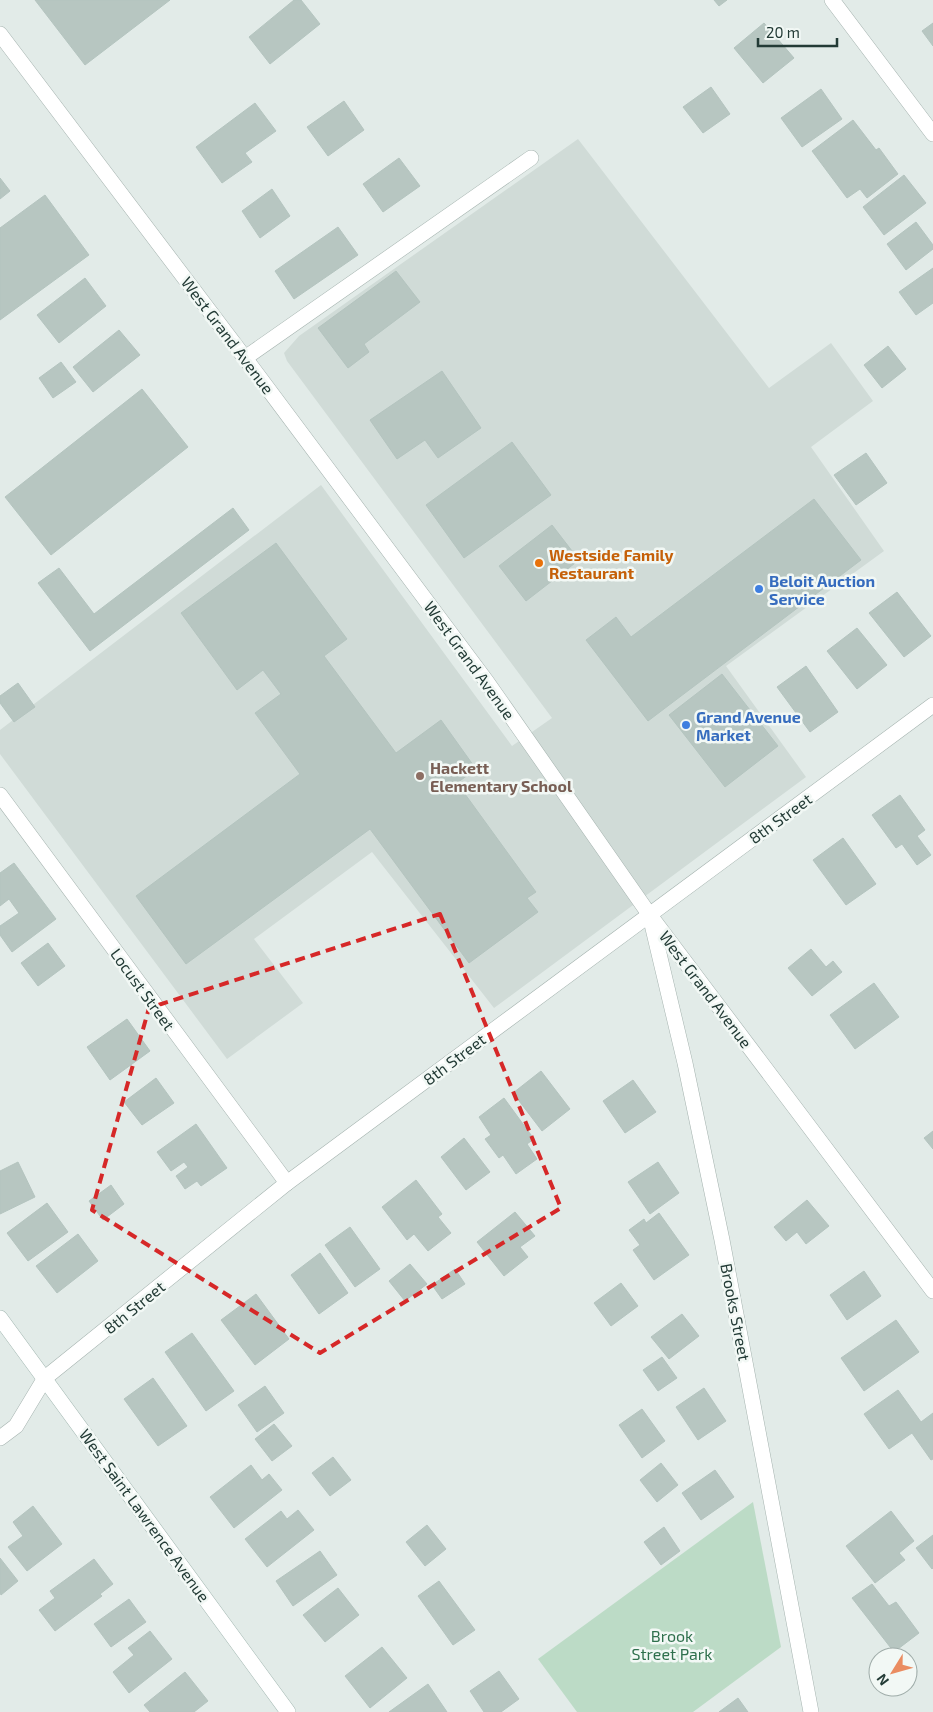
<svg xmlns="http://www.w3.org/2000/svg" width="933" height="1712" font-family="'Exo 2',sans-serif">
<rect width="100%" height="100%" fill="#e2ebe8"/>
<path fill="#d0dbd7" d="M578,139L769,388L831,343L873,401L811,447L884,551L726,666L806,777L494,1008L372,852L254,939L303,1003L227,1059L0,754V730L321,485L512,746L552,718L287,361L284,353L299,336Z"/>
<path fill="#bcdbc6" d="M753,1502L781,1647L693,1712H577L538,1659Z"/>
<g fill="#b7c6c1" stroke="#b4c4bf">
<path d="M35,0H170L85,65Z"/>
<path d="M294,0H301L320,24L270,64L249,37Z"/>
<path d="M714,0H727L719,6Z"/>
<path d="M764,23L794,58L763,83L734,48Z"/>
<path d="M933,23V46L922,31Z"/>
<path d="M711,87L730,114L703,133L683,107Z"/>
<path d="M821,89L842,119L802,147L781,118Z"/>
<path d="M344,101L364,130L328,156L307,127Z"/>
<path d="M255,103L276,131L245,153L252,162L222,183L196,147Z"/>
<path d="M853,120L876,150L879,148L898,174L867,198L860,189L847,198L812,151Z"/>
<path d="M399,158L420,186L383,212L363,184Z"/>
<path d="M904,175L926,203L884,235L863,207Z"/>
<path d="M0,178L10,191L0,199Z"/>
<path d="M272,189L290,216L260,238L242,211Z"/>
<path d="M45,195L89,255L0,320V228Z"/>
<path d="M916,222L933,245V249L906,270L887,244Z"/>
<path d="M338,227L358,255L294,299L275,271Z"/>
<path d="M933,268V303L916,315L899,292Z"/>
<path d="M396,271L420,302L364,344L369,352L348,368L318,328Z"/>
<path d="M85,278L106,306L59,343L37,315Z"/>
<path d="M119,330L140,355L93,392L73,367Z"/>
<path d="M888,346L906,369L882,388L864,365Z"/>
<path d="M61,362L76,382L53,398L39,378Z"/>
<path d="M442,371L481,428L438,458L425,440L397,459L370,420Z"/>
<path d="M142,389L188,447L51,555L5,497Z"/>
<path d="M512,442L551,495L464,558L426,505Z"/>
<path d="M866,453L887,483L856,505L834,475Z"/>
<path d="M814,499L861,560L648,721L586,640L616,617L631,637Z"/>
<path d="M233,508L249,530L90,651L38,583L59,568L94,614Z"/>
<path d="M552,525L579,560L526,601L499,566Z"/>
<path d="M276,543L347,639L324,656L396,753L441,720L476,769L457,783L536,892L527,898L538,912L469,963L370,829L186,964L136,896L300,774L255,713L281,694L263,670L237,690L181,613Z"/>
<path d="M897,592L931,636L904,657L869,613Z"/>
<path d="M857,628L887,665L857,689L827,651Z"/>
<path d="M806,666L838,712L810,732L777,687Z"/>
<path d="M722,674L778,746L725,787L669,715Z"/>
<path d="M18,683L35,707L14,722L0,703V696Z"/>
<path d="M900,795L925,830L917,836L931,855L917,865L902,844L896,848L872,815Z"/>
<path d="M843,838L876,884L846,905L813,860Z"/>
<path d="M14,863L56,919L12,952L0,935V926L19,913L9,899L0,906V873Z"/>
<path d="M48,943L65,966L38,986L21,963Z"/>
<path d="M811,949L826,967L833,961L842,972L812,996L788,968Z"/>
<path d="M874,983L899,1017L855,1049L830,1015Z"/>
<path d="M127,1019L150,1051L110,1080L87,1047Z"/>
<path d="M541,1071L570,1109L542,1131L513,1093Z"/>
<path d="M156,1078L174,1103L142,1125L124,1102Z"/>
<path d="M633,1080L656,1112L625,1133L603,1101Z"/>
<path d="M504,1098L534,1139L527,1144L537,1159L516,1174L503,1155L499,1158L485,1139L491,1135L479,1117Z"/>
<path d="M196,1124L227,1168L201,1186L197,1181L185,1189L176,1176L188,1167L184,1162L171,1171L157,1152Z"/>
<path d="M933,1131V1149L924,1138Z"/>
<path d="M464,1138L490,1172L466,1190L441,1157Z"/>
<path d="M18,1162L35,1197L0,1214V1171Z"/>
<path d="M658,1162L679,1193L650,1214L628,1182Z"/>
<path d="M416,1180L442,1214L438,1217L451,1233L428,1251L414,1234L407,1240L382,1207Z"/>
<path d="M111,1185L124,1204L103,1220L89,1201Z"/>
<path d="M807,1200L829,1226L806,1244L797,1232L786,1241L774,1227Z"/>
<path d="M47,1203L68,1232L28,1261L7,1233Z"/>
<path d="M515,1212L535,1236L520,1247L528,1257L504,1276L477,1242Z"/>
<path d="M659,1213L689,1255L654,1280L633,1250L640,1245L629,1230L644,1219L646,1223Z"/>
<path d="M350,1227L380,1269L355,1287L325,1245Z"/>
<path d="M78,1234L98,1261L57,1293L36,1266Z"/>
<path d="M320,1253L348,1293L319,1314L291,1275Z"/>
<path d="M410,1264L427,1284L405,1301L389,1281Z"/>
<path d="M455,1269L465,1284L442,1299L432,1285Z"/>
<path d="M864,1271L881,1296L847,1320L830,1295Z"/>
<path d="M621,1283L638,1306L611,1326L594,1303Z"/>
<path d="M256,1294L289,1339L255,1365L221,1320Z"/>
<path d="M682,1314L699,1336L669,1359L651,1337Z"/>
<path d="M896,1320L919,1352L864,1391L841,1358Z"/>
<path d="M192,1333L234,1391L206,1411L165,1352Z"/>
<path d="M662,1357L677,1378L658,1391L643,1370Z"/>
<path d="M153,1378L187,1426L158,1446L124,1399Z"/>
<path d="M265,1386L284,1413L257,1432L238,1405Z"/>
<path d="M704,1388L726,1421L698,1440L676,1407Z"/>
<path d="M898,1390L921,1422L933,1413V1459L931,1460L912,1433L889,1449L864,1414Z"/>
<path d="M642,1409L665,1441L642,1458L619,1425Z"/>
<path d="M274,1424L292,1446L272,1461L255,1439Z"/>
<path d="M333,1457L351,1480L330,1496L312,1473Z"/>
<path d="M661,1463L678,1485L657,1502L640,1480Z"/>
<path d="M251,1465L262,1480L269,1474L282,1490L234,1528L210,1497Z"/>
<path d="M715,1470L734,1497L701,1520L682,1493Z"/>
<path d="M33,1506L62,1544L27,1571L8,1547L23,1536L13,1522Z"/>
<path d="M298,1510L314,1530L267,1567L245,1539L281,1511L287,1519Z"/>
<path d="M891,1511L914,1541L899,1553L905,1560L875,1583L846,1546Z"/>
<path d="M427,1525L446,1549L425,1566L406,1542Z"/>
<path d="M664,1527L680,1551L661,1565L644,1542Z"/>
<path d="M933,1535V1568L932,1569L916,1548Z"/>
<path d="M320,1551L337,1575L293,1606L276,1581Z"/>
<path d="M0,1558L18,1581L1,1595L0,1593Z"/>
<path d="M94,1559L113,1584L100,1594L102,1596L55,1631L39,1610L55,1598L50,1591Z"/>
<path d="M439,1581L475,1630L453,1645L418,1596Z"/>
<path d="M872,1584L889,1606L896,1602L919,1633L894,1652L852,1598Z"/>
<path d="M338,1588L359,1615L325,1642L303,1615Z"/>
<path d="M129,1599L146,1622L111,1647L94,1624Z"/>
<path d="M150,1631L172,1659L129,1693L113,1672L134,1655L128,1648Z"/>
<path d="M382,1647L407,1678L370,1708L345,1676Z"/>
<path d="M499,1671L519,1699L501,1712H484L470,1691Z"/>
<path d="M185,1672L208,1701L194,1712H150L144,1705Z"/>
<path d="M428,1684L447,1712H389Z"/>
<path d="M738,1698L748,1712H719Z"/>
</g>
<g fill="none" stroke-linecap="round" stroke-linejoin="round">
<defs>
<g id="street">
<path d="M832,0L933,134"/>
<path d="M0,34L245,358L487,682L649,914L933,1291"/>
<path d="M245,358L531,158"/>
<path d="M0,795L287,1183"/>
<path d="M651,920L685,1063L722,1240L811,1712"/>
<path d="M0,1438L16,1426L45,1378L287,1183L933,705"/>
</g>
<path id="secondary" d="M0,1318L288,1712"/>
</defs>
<use href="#street" stroke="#a5b3af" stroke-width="16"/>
<use href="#secondary" stroke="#a1b6b0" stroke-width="16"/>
<use href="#street" stroke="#fff" stroke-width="15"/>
<use href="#secondary" stroke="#fff" stroke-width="15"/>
</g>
<path fill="none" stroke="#d62828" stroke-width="4" stroke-dasharray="10 6" stroke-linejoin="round" d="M440,914L561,1208L320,1353L92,1210L149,1008Z"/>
<circle fill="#e8710a" stroke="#f2f8f5" stroke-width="2" cx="539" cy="563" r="5"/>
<g fill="#3f7fe0" stroke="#f2f8f5" stroke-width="2">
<circle cx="759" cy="589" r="5"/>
<circle cx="686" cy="725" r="5"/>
</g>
<circle fill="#8d6e63" stroke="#f2f8f5" stroke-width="2" cx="420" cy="776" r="5"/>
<g text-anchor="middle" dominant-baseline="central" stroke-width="5" stroke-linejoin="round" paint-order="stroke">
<g font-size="16" fill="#233b36" stroke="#f2f8f5">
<text transform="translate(228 335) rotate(53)">West Grand Avenue</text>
<text transform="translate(470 660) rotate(54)">West Grand Avenue</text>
<text transform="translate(780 818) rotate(-36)">8th Street</text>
<text transform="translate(143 989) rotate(54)">Locust Street</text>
<text transform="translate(706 989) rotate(53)">West Grand Avenue</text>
<text transform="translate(454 1059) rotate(-37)">8th Street</text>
<text transform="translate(134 1307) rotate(-39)">8th Street</text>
<text transform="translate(736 1312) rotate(79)">Brooks Street</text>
<text transform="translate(145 1515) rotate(54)">West Saint Lawrence Avenue</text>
</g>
<g font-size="16" font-weight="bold" fill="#c56008" stroke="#f2f8f5" text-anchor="start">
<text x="549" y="554">Westside Family<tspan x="549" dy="18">Restaurant</tspan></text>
</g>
<g font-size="16" font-weight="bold" fill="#366cbe" stroke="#f2f8f5" text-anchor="start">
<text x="769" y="580">Beloit Auction<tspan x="769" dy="18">Service</tspan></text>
<text x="696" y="716">Grand Avenue<tspan x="696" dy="18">Market</tspan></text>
</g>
<g font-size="16" font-weight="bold" fill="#785e54" stroke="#f2f8f5" text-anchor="start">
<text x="430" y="767">Hackett<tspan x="430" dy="18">Elementary School</tspan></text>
</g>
<g font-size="16" fill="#2f704d" stroke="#f2f8f5">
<text x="672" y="1635">Brook<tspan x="672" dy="18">Street Park</tspan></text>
</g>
</g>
<g transform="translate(893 1672) rotate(233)"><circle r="24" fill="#f2f8f5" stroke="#9faca9"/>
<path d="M0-4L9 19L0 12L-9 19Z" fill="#ea8c61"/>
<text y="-8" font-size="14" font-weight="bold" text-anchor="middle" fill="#233b36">N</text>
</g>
<path d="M758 38v8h79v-8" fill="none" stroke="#233b36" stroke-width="2.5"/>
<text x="766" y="38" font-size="15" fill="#233b36" stroke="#f2f8f5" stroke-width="4" paint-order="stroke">20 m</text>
</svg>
